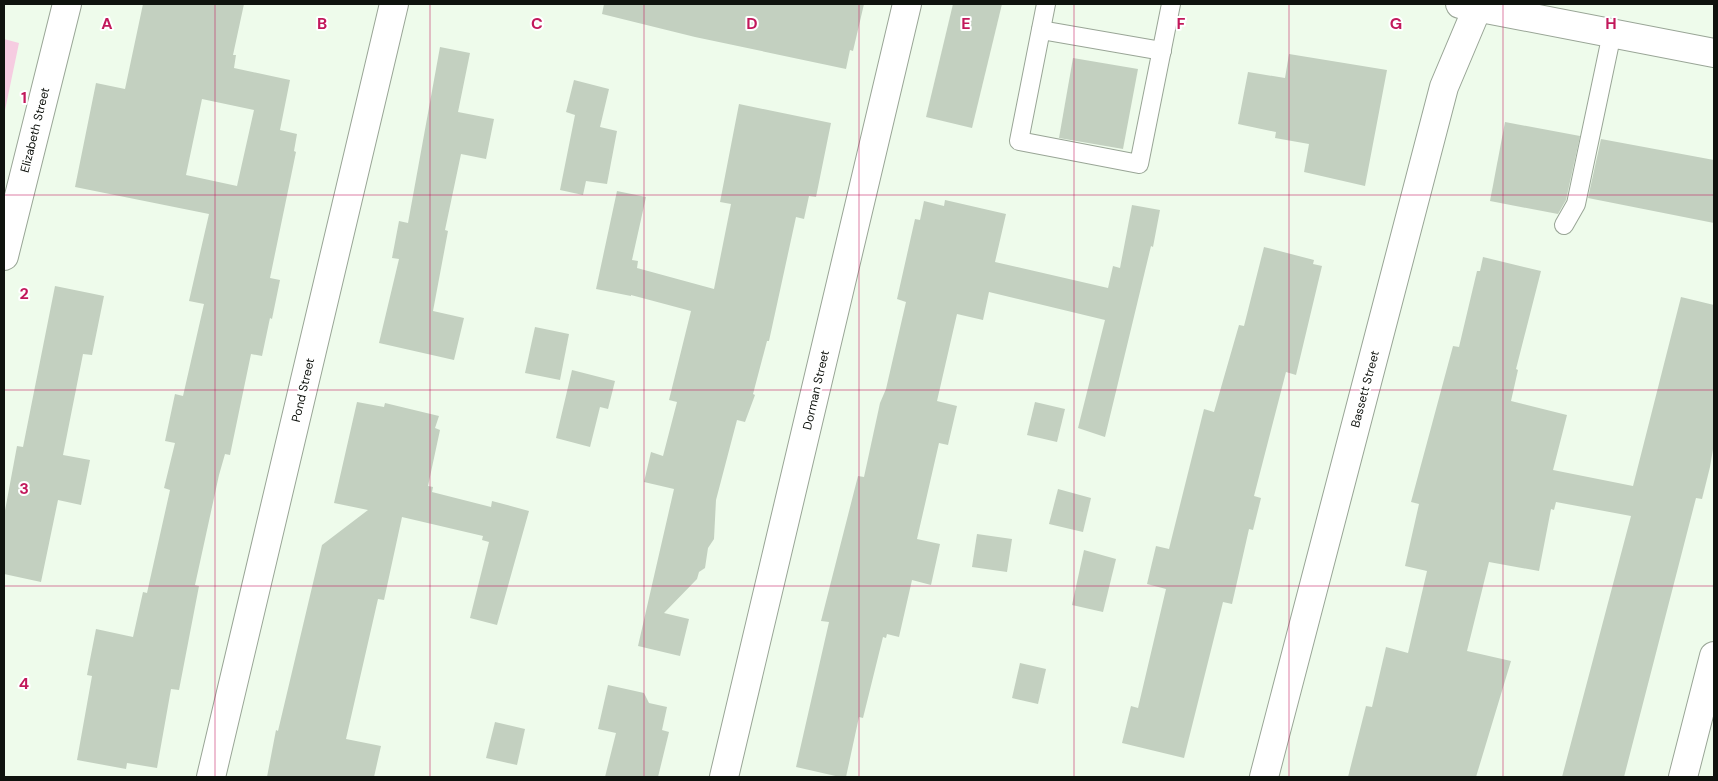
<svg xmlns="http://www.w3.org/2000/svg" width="1718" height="781" font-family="'DM Sans',sans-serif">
<rect width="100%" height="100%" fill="#eefbeb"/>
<path fill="#f6cce1" d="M4,39L19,43L4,115Z"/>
<g fill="#c3d0c0" fill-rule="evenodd">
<path d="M143,4H244L233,55H236L234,68L290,80L280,130L297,134L294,151L296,152L270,278L280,280L272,319L270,318L262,356L251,354L230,455L225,454L219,475L195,585L199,586L179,690L171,689L157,768L127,763L126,769L77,760L92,676L87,675L96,629L133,637L143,592L147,593L170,490L164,488L175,443L165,441L175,394L183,396L204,304L189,301L209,214L75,187L96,83L125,89ZM202,99L254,110L237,186L186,175Z"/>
<path d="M604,4H864L853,51L850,50L846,69L695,37L602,14Z"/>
<path d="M953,4H1002L972,128L926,117Z"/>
<path d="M440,47L470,53L458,112L494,119L486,159L461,154L445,230L448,231L433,311L464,318L454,360L379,343L399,259L392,258L399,221L408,223Z"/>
<path d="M1289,54L1387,70L1365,186L1304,172L1309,144L1275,138L1276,132L1238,124L1248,72L1285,78Z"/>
<path d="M1073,58L1138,69L1123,149L1059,138Z"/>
<path d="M574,80L609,89L600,127L617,131L607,184L586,181L583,195L560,190L575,115L566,112Z"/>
<path d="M739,104L831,123L816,197L809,196L804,219L796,217L769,341H767L753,394L755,395L745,422L737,420L716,500L714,539L708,548L705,568L699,572L697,579L664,613L689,619L680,656L638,646L674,489L644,482L651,452L663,456L677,402L669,400L691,311L631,295V296L596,289L617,191L646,197L632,260L638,261L637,268L714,289L731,204L720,202Z"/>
<path d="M1505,122L1580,136L1566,200L1558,214L1490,201Z"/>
<path d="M1601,139L1714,160V223L1588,198Z"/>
<path d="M945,200L1006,214L995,262L1108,288L1113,266L1120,268L1132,205L1160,210L1153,247L1151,246L1105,437L1078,428L1105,320L989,292L983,320L957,314L937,401L957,406L948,445L939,443L917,539L940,544L931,585L912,580L899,637L887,634L886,638L883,637L863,718L859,717L846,777H840L796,767L829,622L821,621L858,476L864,477L880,403L886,389L906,302L897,299L915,219L920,220L924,201L944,206Z"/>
<path d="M1264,247L1314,260L1313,264L1322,266L1296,375L1286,372L1254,496L1261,498L1253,530L1249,529L1232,604L1223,602L1184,758L1122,743L1131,706L1138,708L1166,589L1147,584L1156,546L1169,549L1204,409L1214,412L1239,325L1244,326Z"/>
<path d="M1483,257L1541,271L1516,369L1518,370L1511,401L1567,415L1553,470L1633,486L1681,297L1714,305V443L1710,467L1702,499L1696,498L1624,777H1562L1631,516L1556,502L1554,510L1551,509L1539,571L1489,562L1467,651L1511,661L1476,777H1348L1366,706L1372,707L1386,647L1408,653L1427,571L1405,566L1419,504L1411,502L1453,346L1459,347L1477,271H1480Z"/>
<path d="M55,286L104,296L92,355L83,354L63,455L90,460L81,505L58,500L41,582L4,574V516L17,446L23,447Z"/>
<path d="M535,327L569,334L560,380L525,373Z"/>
<path d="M572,370L615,381L608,409L600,407L590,447L556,438Z"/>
<path d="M357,402L384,407L385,403L439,416L435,428L440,430L428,486L433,487L432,492L491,507L492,501L529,511L497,625L470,618L489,542L482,540L483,536L402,517L384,600L378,599L346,739L381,746L374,777H267L276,730L278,731L322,545L368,510L334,503Z"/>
<path d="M1035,402L1065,409L1057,442L1027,435Z"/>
<path d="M1058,489L1091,498L1083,532L1049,524Z"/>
<path d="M977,534L1012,539L1007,572L972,567Z"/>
<path d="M1084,550L1116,559L1103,612L1072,605Z"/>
<path d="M1020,663L1046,669L1038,704L1012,698Z"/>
<path d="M608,685L644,693L649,703L667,707L662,730L669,732L658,777H605L616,733L598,729Z"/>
<path d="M495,722L525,729L517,765L486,758Z"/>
</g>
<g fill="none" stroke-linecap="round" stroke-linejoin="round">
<defs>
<g id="lane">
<path d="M1046,4L1019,141L1139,164L1171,4"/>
<path d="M1041,30L1162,51"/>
<path d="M1564,225L1576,204L1612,33"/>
</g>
<g id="street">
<path d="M4,256L67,4"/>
<path d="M211,777L394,4"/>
<path d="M724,777L907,4"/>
<path d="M1683,777L1714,656"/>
</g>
<path id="secondary" d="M1264,777L1444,87L1479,4"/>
<path id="primary" d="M1460,4L1714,53"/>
</defs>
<use href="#lane" stroke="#99a596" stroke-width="20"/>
<use href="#street" stroke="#99a596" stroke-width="30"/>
<use href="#secondary" stroke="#99a596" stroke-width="30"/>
<use href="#primary" stroke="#99a596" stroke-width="30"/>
<use href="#lane" stroke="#fff" stroke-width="18"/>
<use href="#street" stroke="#fff" stroke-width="28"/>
<use href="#secondary" stroke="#fff" stroke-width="28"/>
<use href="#primary" stroke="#fff" stroke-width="28"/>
</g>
<path fill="none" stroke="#c2185b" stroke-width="1" stroke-opacity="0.55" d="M215,4V777M430,4V777M644,4V777M859,4V777M1074,4V777M1289,4V777M1503,4V777M4,195H1714M4,390H1714M4,586H1714"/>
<g text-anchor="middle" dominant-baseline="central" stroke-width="4" stroke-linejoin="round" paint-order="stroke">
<g font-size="12" fill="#0f130e" stroke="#fff">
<text transform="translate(35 130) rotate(-76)">Elizabeth Street</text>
<text transform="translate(1365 389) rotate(-75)">Bassett Street</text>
<text transform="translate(303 390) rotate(-77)">Pond Street</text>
<text transform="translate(816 390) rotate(-77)">Dorman Street</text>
</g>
</g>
<g font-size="16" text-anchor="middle" font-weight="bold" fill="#c2185b" stroke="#fff" stroke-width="4" stroke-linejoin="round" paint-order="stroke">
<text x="107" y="29">A</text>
<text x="322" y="29">B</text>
<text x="537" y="29">C</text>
<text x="752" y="29">D</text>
<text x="966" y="29">E</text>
<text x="1181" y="29">F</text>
<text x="1396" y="29">G</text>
<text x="1611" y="29">H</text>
<text x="24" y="103">1</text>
<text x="24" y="299">2</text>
<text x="24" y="494">3</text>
<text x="24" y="689">4</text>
</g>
<rect width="1718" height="781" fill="none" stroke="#0f130e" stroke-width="10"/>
</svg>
